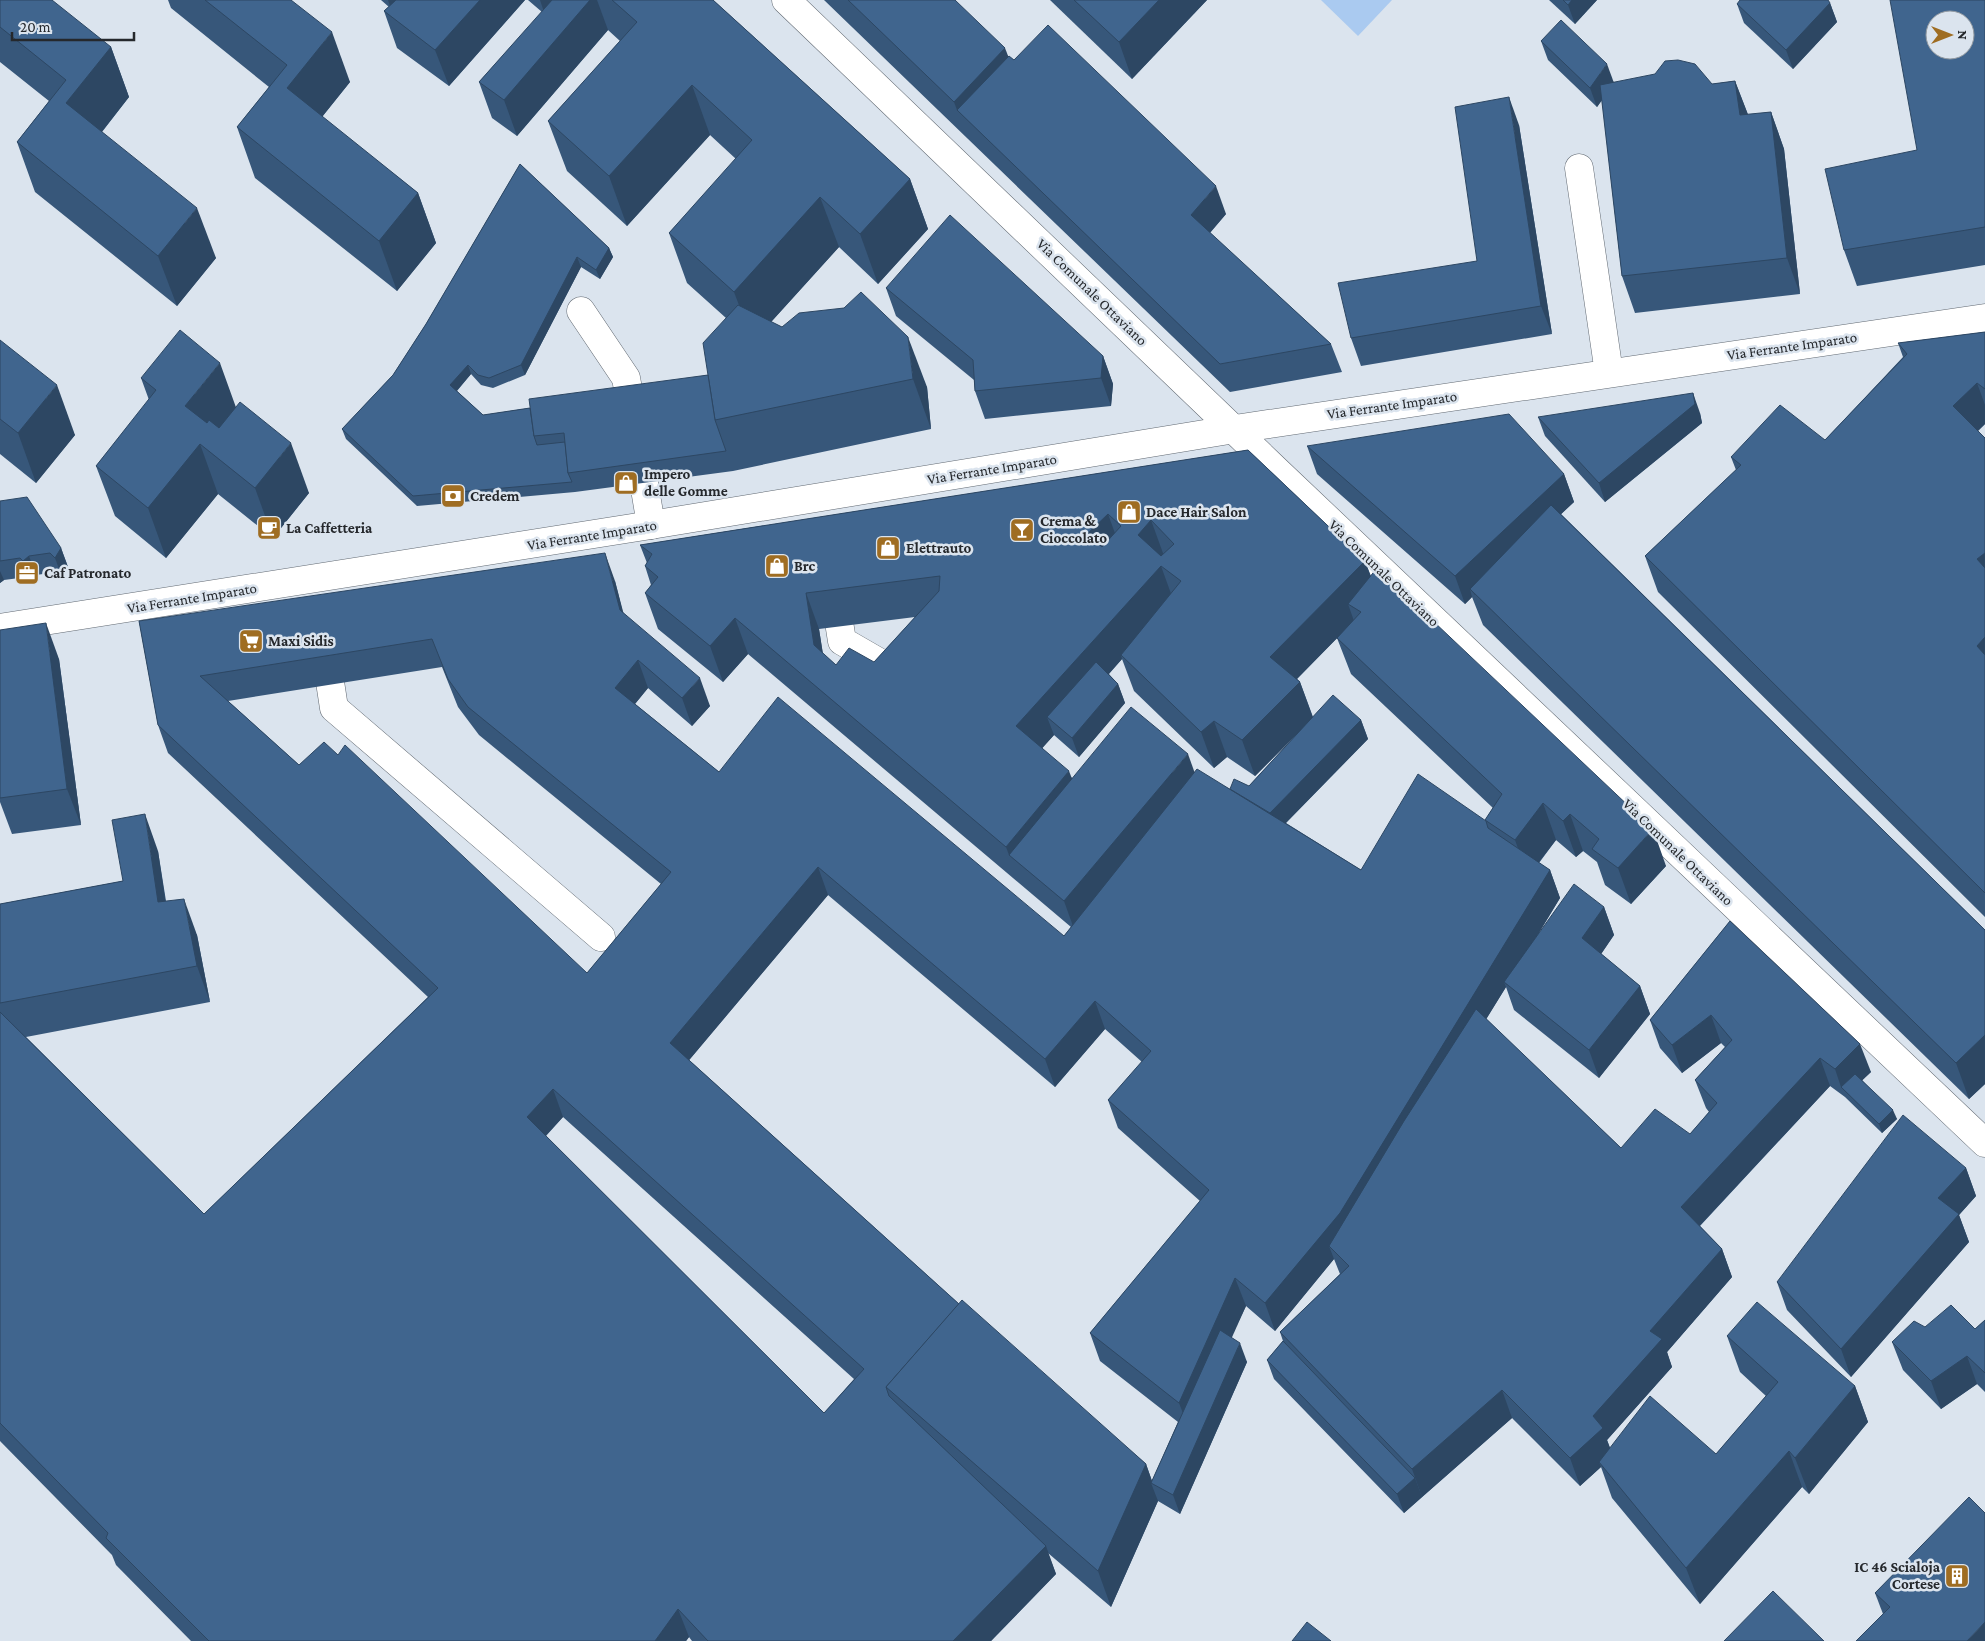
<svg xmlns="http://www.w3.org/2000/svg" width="1985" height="1641" font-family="'Crimson Pro',serif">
<rect width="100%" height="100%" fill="#dbe4ee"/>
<path fill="#aacaf0" d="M1321,0H1392L1358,36Z"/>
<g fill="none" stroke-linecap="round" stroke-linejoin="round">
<defs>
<g id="minor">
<path d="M786,0L1277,471L1985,1143"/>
<path d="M1579,168L1609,373"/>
<path d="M581,311L626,378L631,406"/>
<path d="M644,483L651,525"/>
<path d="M834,590L842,641L894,671"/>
<path d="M0,628L651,525L1235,429L1985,318"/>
<path d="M325,649L334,708L601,937"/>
</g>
</defs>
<use href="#minor" stroke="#616972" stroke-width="29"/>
<use href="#minor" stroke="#fff" stroke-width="28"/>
</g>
<g fill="#37577a" fill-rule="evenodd">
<path d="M0,0L111,47L129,97L102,132L216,258L177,306L35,192L17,142L49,101L0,62Z"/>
<path d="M168,0H291L350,82L322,117L418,193L436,243L397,291L255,178L237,127L269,87L171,8Z"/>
<path d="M381,0H525L449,86L397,48L384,11L389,7Z"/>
<path d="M528,0H713L910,179L928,229L878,284L839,247L771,322L782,327L844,308L927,387L931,429L733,471L575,492L417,506L346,439L342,429L393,375L426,324L520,164L609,248L613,257L600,279L581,267L525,375L493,388L481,385L471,374L457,391L483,415L530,408L708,375L726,318L687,283L669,233L736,159L710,135L627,226L567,171L548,121L620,41L608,30L517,136L492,118L479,82L542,12Z"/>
<path d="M824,0H955L1008,56L1226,214L1210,233L1331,344L1342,372L1230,392Z"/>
<path d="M1050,0H1207L1132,79Z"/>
<path d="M1549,0H1597L1575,24Z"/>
<path d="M1985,0V265L1857,286L1844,250L1917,150Z"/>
<path d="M1830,3L1837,22L1793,69L1744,23L1737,4Z"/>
<path d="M1541,41L1614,82L1712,84L1735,81L1748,115L1771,112L1784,149L1800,294L1635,313L1622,276L1602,100L1597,107L1548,60Z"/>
<path d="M1519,125L1552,334L1361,366L1351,338L1477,261Z"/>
<path d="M886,288L1103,356L1113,384L1111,406L985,419L975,391L974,380L896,316Z"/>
<path d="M1985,332V424L1978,431L1985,438V917L1658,592L1645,556L1736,470L1731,457L1825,440L1903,357L1898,343Z"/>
<path d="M0,340L75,435L36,483L0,454Z"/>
<path d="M141,378L236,407L309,493L273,538L218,494L166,558L115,516L96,466L149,400Z"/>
<path d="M1700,413L1702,423L1605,502L1545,436L1538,417Z"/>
<path d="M1307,446L1564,474L1574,502L1561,514L1985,930V1084L1969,1099L1483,625L1472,597L1465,604L1317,474Z"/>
<path d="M1248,450L1365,561L1371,576L1666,866L1631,904L1605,885L1597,862L1583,851L1576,857L1556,840L1539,863L1550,870L1560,898L1539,933L1604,907L1614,935L1601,954L1640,986L1650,1014L1599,1078L1514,1010L1506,987L1486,1019L1621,1148L1690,1134L1709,1112L1706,1108L1695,1080L1725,1047L1721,1043L1682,1073L1660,1048L1650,1020L1730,921L1871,1072L1862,1080L1897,1119L1882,1133L1845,1097L1830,1086L1700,1226L1722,1249L1732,1277L1667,1352L1672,1367L1607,1440L1610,1448L1716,1454L1766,1396L1740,1372L1727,1336L1855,1386L1868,1422L1809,1494L1802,1487L1700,1604L1612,1498L1601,1467L1580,1486L1512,1418L1404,1513L1274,1379L1267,1360L1283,1341L1280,1332L1340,1274L1334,1259L1275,1331L1246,1306L1231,1337L1247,1362L1180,1514L1158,1501L1111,1607L1048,1553L1056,1574L991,1641H692L689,1637L686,1641H191L116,1565L112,1555L0,1441V904L123,881L158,851L166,901L197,935L210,1002L26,1037L204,1214L428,997L168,753L158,725L139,621L615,581L623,613L710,706L692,726L648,688L635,704L719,772L1064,936L1071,927L748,654L723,682L658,629L645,593L651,585L645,566L647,563L640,545ZM915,617L874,662L836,665L823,654L819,629ZM1337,638L1351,674L1493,808L1485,820L1486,821L1361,870L1286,823L1368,739L1361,720L1313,717L1300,682L1297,679ZM1122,659L1134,691L1214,768L1227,757L1255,776L1298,733L1249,786L1230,789L1194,772L1072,778L1042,748L1054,735L1079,757L1125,703L1118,684L1109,674ZM442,667L458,707L479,735L661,884L587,973L299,765L228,701ZM828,895L1055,1087L1105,1029L1142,1062L1108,1100L1118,1128L1200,1201L1090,1333L1100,1361L1178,1422L1152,1481L1146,1464L959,1304L689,1060ZM563,1117L854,1379L824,1413L546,1136Z"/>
<path d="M0,501L61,548L68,567L62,577L57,572L36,575L30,580L27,577L4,580L0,583Z"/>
<path d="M0,630L59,659L81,825L12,834L0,802Z"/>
<path d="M1966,1168L1976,1196L1959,1215L1969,1242L1851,1377L1787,1310L1777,1282Z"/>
<path d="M1985,1320V1392L1977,1384L1941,1409L1903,1370L1892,1342L1925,1327L1975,1329Z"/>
<path d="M1985,1513L1883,1614L1875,1593Z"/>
</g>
<g fill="#2d4763">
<path d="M388,0H400L391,9Z"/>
<path d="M480,0H525L449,86L435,50Z"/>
<path d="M540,0H558L545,15Z"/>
<path d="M590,0H597L608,30L517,136L504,100Z"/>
<path d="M1159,0H1207L1132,79L1119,42Z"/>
<path d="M1572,0H1597L1575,24L1568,5Z"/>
<path d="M1830,3L1837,22L1793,69L1786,50Z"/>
<path d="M332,32L350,82L305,138L287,88Z"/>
<path d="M111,47L129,97L85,153L66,103Z"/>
<path d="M1005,48L1019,84L957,110L954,102Z"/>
<path d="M1607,64L1614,83L1597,107L1590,88Z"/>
<path d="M1735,81L1749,117L1740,115Z"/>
<path d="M692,85L710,135L627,226L609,176Z"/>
<path d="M1509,97L1519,125L1552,334L1541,306Z"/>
<path d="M1771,112L1784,149L1800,294L1787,258Z"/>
<path d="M910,179L928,229L878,284L860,234Z"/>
<path d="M1216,186L1226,214L1201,243L1191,215Z"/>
<path d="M418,193L436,243L397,291L379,241Z"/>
<path d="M820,197L839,247L753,342L734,292Z"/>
<path d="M197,208L216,258L177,306L158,256Z"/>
<path d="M609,248L613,257L600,279L596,270Z"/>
<path d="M577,257L581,267L525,375L521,365Z"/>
<path d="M908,337L927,387L931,429L913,379Z"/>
<path d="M1103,356L1113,384L1111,406L1101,378Z"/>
<path d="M220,363L238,413L200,444L218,494L166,558L148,508L185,406Z"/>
<path d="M468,365L471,374L453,395L450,385Z"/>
<path d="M1977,383L1985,405V424L1966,442L1953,406Z"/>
<path d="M57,385L75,435L36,483L18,433Z"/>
<path d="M1693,393L1700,413L1702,423L1605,502L1599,483Z"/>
<path d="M291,443L309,493L273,538L255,488Z"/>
<path d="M1564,474L1574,502L1475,595L1470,589L1472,597L1465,604L1455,576Z"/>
<path d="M1108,514L1121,550L1100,570L1087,534Z"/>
<path d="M1151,520L1164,556L1151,571L1138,535Z"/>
<path d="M61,548L68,567L62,577L55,558Z"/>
<path d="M605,553L615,581L630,638L620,610Z"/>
<path d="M1985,553V580L1977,559Z"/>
<path d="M29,556L36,575L30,580L23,561Z"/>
<path d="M1365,561L1378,597L1361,612L1348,604L1354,621L1283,693L1270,657Z"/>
<path d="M1161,566L1174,602L1121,655L1122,659L1060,728L1047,717L1054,735L1029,763L1016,726Z"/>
<path d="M0,571L4,580L0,583Z"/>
<path d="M806,593L819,629L827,681L814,645Z"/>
<path d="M735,618L748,654L723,682L710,646Z"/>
<path d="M46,623L59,659L81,825L67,789Z"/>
<path d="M1985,637V668L1977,646Z"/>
<path d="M638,660L648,688L625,716L615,688Z"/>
<path d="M700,678L710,706L692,726L682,698Z"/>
<path d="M1300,682L1313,718L1255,776L1242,740Z"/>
<path d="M1118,684L1125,703L1079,757L1072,738Z"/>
<path d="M1361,720L1368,739L1272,837L1265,818Z"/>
<path d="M1214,721L1227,757L1214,768L1201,732Z"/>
<path d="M1188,754L1198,782L1074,929L1064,901Z"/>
<path d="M1069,771L1083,807L1009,855L1006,847Z"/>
<path d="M1543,803L1556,840L1528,876L1515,840Z"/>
<path d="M145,814L158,851L171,939L158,902Z"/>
<path d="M1570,814L1583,851L1576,857L1563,821Z"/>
<path d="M1653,829L1666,866L1631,904L1618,868Z"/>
<path d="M818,867L828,895L680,1071L670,1043Z"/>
<path d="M1550,870L1560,898L1507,985L1504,982L1506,987L1350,1241L1329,1246L1334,1259L1275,1331L1265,1303Z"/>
<path d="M184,899L197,935L210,1002L197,966Z"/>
<path d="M1604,907L1614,935L1593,966L1582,938Z"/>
<path d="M1640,986L1650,1014L1599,1078L1589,1050Z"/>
<path d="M1095,1001L1105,1029L1055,1087L1045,1059Z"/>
<path d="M1711,1015L1721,1043L1682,1073L1672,1045Z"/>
<path d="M1985,1035V1084L1969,1099L1956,1063Z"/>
<path d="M1860,1044L1871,1072L1848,1094L1841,1087L1835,1069Z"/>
<path d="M1820,1058L1830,1086L1691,1235L1681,1207Z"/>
<path d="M553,1089L563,1117L537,1145L527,1117Z"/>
<path d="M1893,1110L1897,1119L1882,1133L1879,1124Z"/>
<path d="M1966,1168L1976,1196L1959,1215L1969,1242L1851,1377L1841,1349L1938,1198Z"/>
<path d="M1722,1249L1732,1277L1667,1352L1672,1367L1607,1440L1613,1456L1599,1462L1601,1467L1580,1486L1570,1458L1593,1416L1650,1331Z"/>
<path d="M1235,1278L1246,1306L1190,1431L1179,1403Z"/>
<path d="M1240,1343L1247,1362L1180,1514L1173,1495Z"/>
<path d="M1967,1356L1977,1384L1941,1409L1931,1381Z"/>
<path d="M1855,1386L1868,1422L1809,1494L1795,1458Z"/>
<path d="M1502,1390L1512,1418L1422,1497L1412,1469Z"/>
<path d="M1789,1451L1802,1487L1700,1604L1686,1568Z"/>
<path d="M1146,1464L1153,1484L1151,1483L1158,1501L1111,1607L1098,1571Z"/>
<path d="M1415,1478L1422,1497L1404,1513L1397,1494Z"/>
<path d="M1046,1546L1056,1574L991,1641H953Z"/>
<path d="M678,1609L689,1637L686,1641H655Z"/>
<path d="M1985,1622V1641H1967Z"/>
</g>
<g fill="#40658e" stroke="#2d4763" fill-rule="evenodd">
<path d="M0,0H52L111,47L66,103L197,208L158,256L17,142L66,80L0,27Z"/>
<path d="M205,0H291L332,32L287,88L418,193L379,241L237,127L287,65Z"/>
<path d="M396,0H480L435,50L384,11Z"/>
<path d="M552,0H590L504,100L479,82Z"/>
<path d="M612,0H713L910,179L860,234L820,197L734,292L669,233L752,140L692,85L609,176L548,121L637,22Z"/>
<path d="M848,0H955L1005,48L954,102Z"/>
<path d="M1074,0H1159L1119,42Z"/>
<path d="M1563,0H1572L1568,5Z"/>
<path d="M1740,0H1828L1830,3L1786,50L1737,4Z"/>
<path d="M1890,0H1985V227L1844,250L1825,169L1917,150ZM1935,20H1965V50H1935Z"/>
<path d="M1561,20L1607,64L1590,88L1541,41Z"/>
<path d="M1048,25L1216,186L1191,215L1331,344L1220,364L957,110L1009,56L1014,60Z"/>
<path d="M1678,60L1695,64L1712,84L1735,81L1740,115L1771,112L1787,258L1622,276L1600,85L1655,74L1665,61Z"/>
<path d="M1509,97L1541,306L1351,338L1338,283L1477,261L1455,107Z"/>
<path d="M520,164L609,248L596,270L577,257L521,365L489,378L478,375L468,365L450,385L483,415L530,408L534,436L537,445L565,442L568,473L572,482L413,496L342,429L393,375L426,324Z"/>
<path d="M950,215L1103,356L1101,378L975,391L973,360L886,288Z"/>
<path d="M861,292L908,337L913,379L715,420L703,343L738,305L782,327L799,313L844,308Z"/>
<path d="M180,330L220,363L185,406L207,423L209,420L219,428L240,402L291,443L255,488L200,444L148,508L96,466L156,390L141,378Z"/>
<path d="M1985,332V389L1977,383L1953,406L1985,438V553L1977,559L1985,568V637L1977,646L1985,655V893L1645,556L1741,465L1731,457L1780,405L1825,440L1907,354L1898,343Z"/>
<path d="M0,340L57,385L18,433L0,419Z"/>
<path d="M708,375L715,420L726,451L568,473L564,433L534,436L529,399Z"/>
<path d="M1693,393L1695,404L1599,483L1538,417Z"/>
<path d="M1509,414L1564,474L1455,576L1307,446Z"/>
<path d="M1248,450L1365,561L1270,657L1300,682L1242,740L1214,721L1201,732L1121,655L1181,581L1161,566L1016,726L1069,771L1006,847L735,618L710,646L645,593L658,577L645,566L652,554L640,545ZM1108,514L1121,526L1102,547L1087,534ZM1151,520L1174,544L1161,556L1138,535ZM940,576L939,591L874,662L849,648L836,665L814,645L806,593Z"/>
<path d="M27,497L61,548L55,558L50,553L29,556L23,561L20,558L0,561V501Z"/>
<path d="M1551,505L1985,930V1035L1956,1063L1470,589Z"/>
<path d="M605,553L620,610L700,678L682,698L638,660L615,688L719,772L778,697L1064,936L1197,769L1361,870L1418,774L1486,821L1488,828L1550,870L1340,1213L1265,1303L1235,1278L1179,1403L1090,1333L1209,1190L1108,1100L1151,1051L1095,1001L1045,1059L818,867L670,1043L959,1304L886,1387L889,1396L1046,1546L953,1641H708L678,1609L655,1641H209L106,1538L108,1533L0,1423V1012L204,1214L438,988L158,725L139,621ZM432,639L448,679L468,707L671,872L587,973L345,745L338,755L324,742L299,765L200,676ZM553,1089L864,1369L824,1413L527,1117Z"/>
<path d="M1377,568L1653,829L1618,868L1592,849L1599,839L1570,814L1563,821L1543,803L1515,840L1485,820L1502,794L1337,638L1361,612L1348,604Z"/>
<path d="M46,623L67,789L0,798V630Z"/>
<path d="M1096,662L1118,684L1072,738L1047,717Z"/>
<path d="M1333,695L1361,720L1270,813L1230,789L1234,779L1249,786Z"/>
<path d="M1131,707L1188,754L1064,901L1009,855Z"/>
<path d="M145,814L158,902L184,899L197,966L0,1003V904L123,881L112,820Z"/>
<path d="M1574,884L1604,907L1582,938L1640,986L1589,1050L1504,982Z"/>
<path d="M1730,921L1860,1044L1835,1069L1820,1058L1681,1207L1722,1249L1650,1331L1662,1339L1593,1416L1603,1428L1570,1458L1502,1390L1412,1469L1280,1332L1349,1266L1329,1246L1404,1121L1476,1009L1621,1148L1655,1109L1690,1134L1717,1103L1695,1080L1732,1040L1711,1015L1672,1045L1650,1020Z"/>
<path d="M1855,1074L1893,1110L1879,1124L1841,1087Z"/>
<path d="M1903,1115L1966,1168L1938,1198L1959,1214L1841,1349L1777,1282Z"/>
<path d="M962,1300L1146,1464L1098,1571L886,1387Z"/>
<path d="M1757,1302L1855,1386L1795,1458L1789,1451L1686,1568L1599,1462L1650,1396L1716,1454L1778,1382L1727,1336Z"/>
<path d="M1951,1305L1975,1329L1985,1320V1373L1967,1356L1931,1381L1892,1342L1914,1321L1925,1327Z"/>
<path d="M1220,1330L1240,1343L1173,1495L1151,1483Z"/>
<path d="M1283,1341L1415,1478L1397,1494L1267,1360Z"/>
<path d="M1969,1497L1985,1513V1622L1967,1641H1856L1890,1607L1875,1593Z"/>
<path d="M1773,1591L1824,1641H1724Z"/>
<path d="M1307,1622L1331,1641H1292Z"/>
</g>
<defs>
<symbol id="shop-square" viewBox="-11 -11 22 22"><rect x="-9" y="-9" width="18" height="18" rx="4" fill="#9f6d22" stroke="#dbe4ee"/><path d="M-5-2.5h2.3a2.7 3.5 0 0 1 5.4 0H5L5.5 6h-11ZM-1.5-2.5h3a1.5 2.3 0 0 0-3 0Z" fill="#fff"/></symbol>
<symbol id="bank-square" viewBox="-11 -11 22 22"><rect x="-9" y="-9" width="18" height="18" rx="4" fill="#9f6d22" stroke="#dbe4ee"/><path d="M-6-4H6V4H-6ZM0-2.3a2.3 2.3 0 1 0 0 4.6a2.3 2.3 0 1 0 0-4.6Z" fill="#fff"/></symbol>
<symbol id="cafe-square" viewBox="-11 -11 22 22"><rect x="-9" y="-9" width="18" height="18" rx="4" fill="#9f6d22" stroke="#dbe4ee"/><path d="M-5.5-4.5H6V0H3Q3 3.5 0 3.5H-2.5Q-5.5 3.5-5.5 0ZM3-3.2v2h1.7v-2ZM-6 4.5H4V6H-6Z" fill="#fff"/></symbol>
<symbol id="bar-square" viewBox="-11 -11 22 22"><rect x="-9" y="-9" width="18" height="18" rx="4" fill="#9f6d22" stroke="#dbe4ee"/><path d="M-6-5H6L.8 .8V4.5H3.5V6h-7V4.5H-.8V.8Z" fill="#fff"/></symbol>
<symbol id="office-square" viewBox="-11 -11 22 22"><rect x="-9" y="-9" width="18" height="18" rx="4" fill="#9f6d22" stroke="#dbe4ee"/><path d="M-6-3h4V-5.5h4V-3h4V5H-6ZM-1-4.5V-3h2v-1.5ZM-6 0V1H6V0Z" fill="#fff"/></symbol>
<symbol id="supermarket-square" viewBox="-11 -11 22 22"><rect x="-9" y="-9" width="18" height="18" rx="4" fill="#9f6d22" stroke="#dbe4ee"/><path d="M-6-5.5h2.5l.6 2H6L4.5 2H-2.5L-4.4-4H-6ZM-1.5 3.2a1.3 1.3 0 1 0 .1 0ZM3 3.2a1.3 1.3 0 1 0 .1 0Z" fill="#fff"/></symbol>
<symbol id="building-square" viewBox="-11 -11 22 22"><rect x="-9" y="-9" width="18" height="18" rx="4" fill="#9f6d22" stroke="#dbe4ee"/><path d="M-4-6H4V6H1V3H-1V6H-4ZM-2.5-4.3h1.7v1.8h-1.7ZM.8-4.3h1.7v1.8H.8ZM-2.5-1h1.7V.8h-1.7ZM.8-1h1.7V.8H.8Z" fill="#fff"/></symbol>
</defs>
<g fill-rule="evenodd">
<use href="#shop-square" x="612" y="469" width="28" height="28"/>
<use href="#bank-square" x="439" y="482" width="28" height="28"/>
<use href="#shop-square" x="1115" y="498" width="28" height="28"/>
<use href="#cafe-square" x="255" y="514" width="28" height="28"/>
<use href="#bar-square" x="1008" y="516" width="28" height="28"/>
<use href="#shop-square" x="874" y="534" width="28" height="28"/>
<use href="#shop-square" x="763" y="552" width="28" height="28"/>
<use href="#office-square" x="13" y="559" width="28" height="28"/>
<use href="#supermarket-square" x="237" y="627" width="28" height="28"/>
<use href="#building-square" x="1943" y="1562" width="28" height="28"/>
</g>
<g text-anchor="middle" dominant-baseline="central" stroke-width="5" stroke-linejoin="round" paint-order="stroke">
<g font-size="15" fill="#25282c" stroke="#dbe4ee">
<text transform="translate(1092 292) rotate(44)">Via Comunale Ottaviano</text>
<text transform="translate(1792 346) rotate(-8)">Via Ferrante Imparato</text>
<text transform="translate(1392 405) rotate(-8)">Via Ferrante Imparato</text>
<text transform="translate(992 469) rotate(-9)">Via Ferrante Imparato</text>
<text transform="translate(592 535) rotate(-9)">Via Ferrante Imparato</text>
<text transform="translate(1384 573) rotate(44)">Via Comunale Ottaviano</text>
<text transform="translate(192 598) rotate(-9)">Via Ferrante Imparato</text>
<text transform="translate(1678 852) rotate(44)">Via Comunale Ottaviano</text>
</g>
<g font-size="15" font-weight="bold" fill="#25282c" stroke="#dbe4ee" text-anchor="start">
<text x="644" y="474">Impero<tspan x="644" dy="17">delle Gomme</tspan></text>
<text x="470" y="496">Credem</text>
<text x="1146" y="512">Dace Hair Salon</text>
<text x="1040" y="521">Crema &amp;<tspan x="1040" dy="17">Cioccolato</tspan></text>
<text x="286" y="528">La Caffetteria</text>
<text x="906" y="548">Elettrauto</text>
<text x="794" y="566">Brc</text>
<text x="44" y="573">Caf Patronato</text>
<text x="268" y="641">Maxi Sidis</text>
<text x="1940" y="1567" text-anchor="end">IC 46 Scialoja<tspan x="1940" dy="17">Cortese</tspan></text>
</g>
</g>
<g transform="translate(1950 35) rotate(90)"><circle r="24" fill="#dbe4ee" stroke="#9299a0"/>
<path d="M0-4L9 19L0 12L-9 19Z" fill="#9f6d22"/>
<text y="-8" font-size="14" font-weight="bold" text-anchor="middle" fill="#25282c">N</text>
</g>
<path d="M12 32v8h122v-8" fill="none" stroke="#25282c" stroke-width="2.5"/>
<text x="20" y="32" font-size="15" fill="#25282c" stroke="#dbe4ee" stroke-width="4" paint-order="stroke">20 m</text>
</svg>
